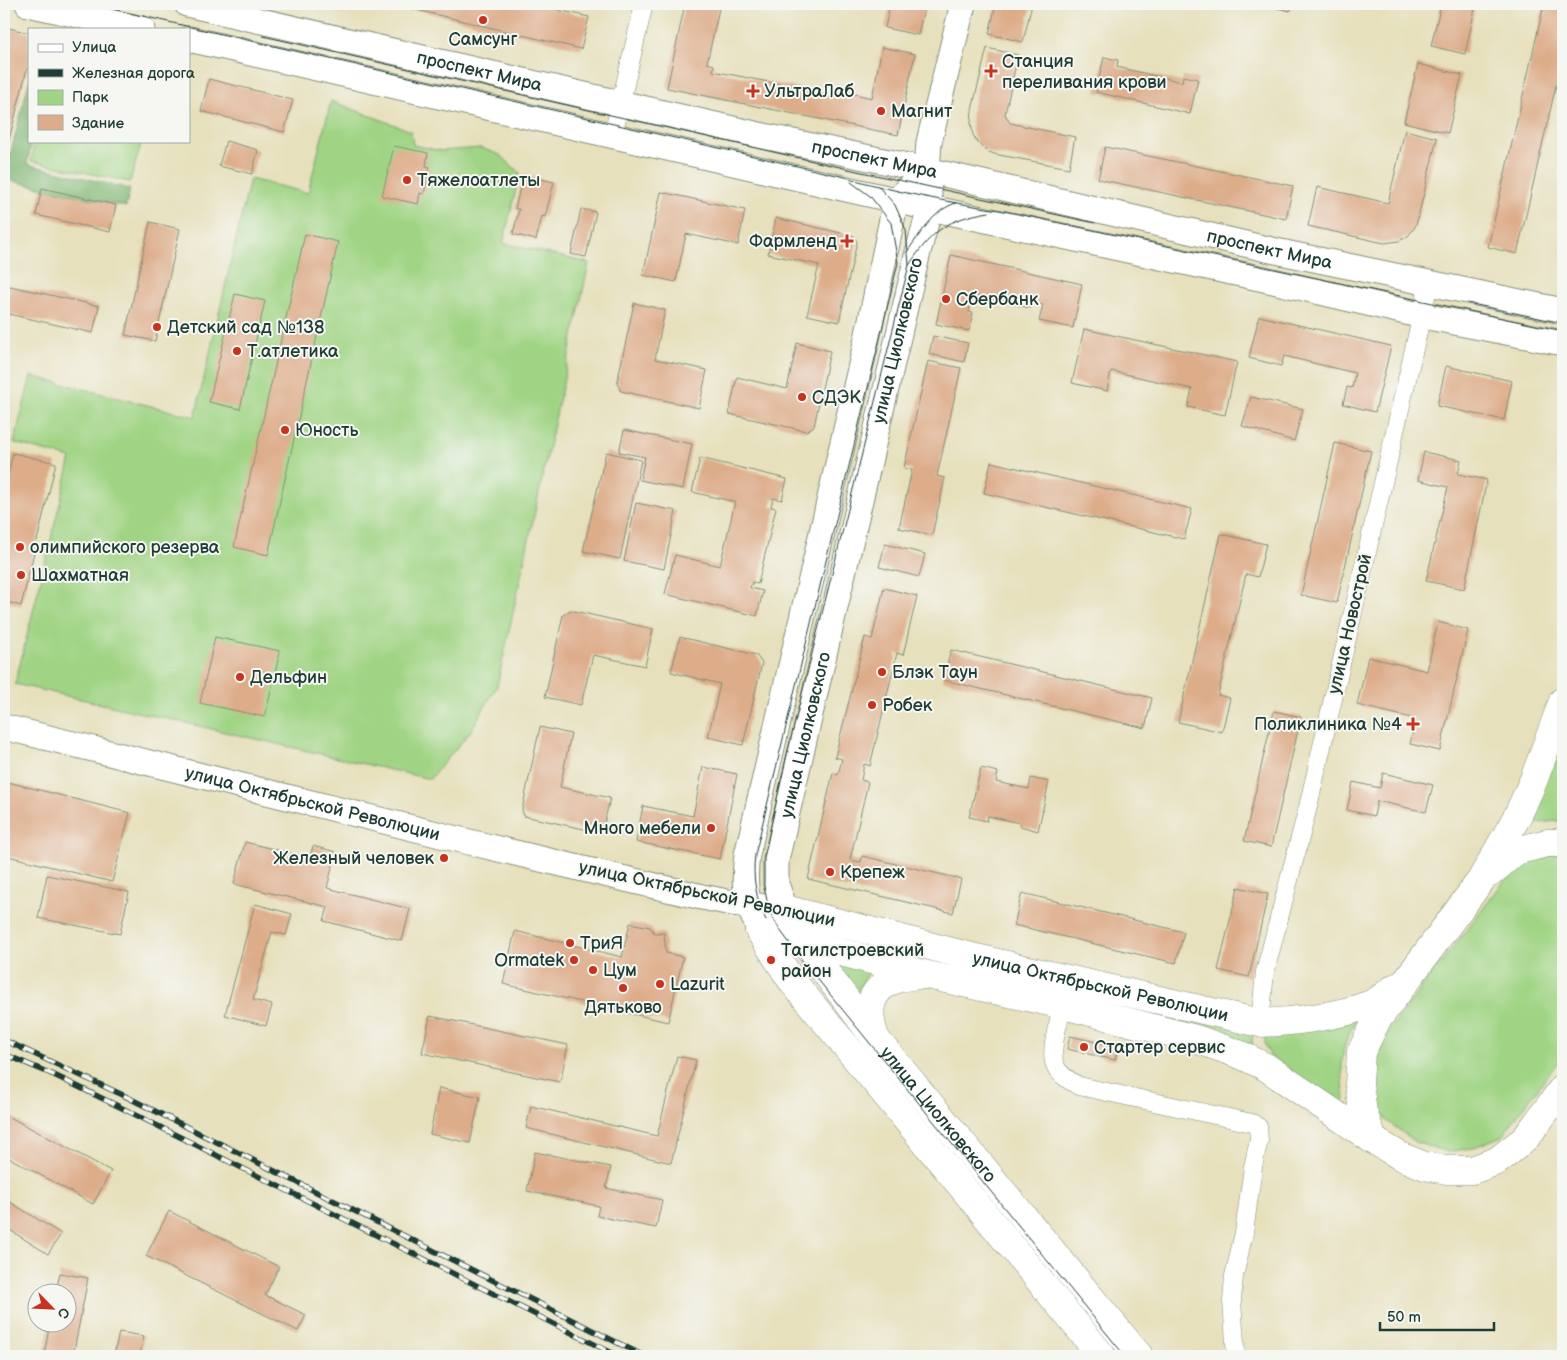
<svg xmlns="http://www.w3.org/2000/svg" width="1567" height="1360" font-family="'Balsamiq Sans',sans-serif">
<rect width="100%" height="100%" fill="#f6f6f2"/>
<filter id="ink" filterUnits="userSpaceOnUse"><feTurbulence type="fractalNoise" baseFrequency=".02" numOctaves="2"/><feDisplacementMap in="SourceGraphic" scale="10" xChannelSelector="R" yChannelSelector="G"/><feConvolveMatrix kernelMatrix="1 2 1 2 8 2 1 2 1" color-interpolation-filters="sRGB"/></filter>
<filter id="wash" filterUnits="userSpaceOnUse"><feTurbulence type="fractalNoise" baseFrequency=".0096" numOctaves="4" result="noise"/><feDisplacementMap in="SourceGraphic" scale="20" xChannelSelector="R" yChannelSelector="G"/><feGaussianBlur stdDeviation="1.12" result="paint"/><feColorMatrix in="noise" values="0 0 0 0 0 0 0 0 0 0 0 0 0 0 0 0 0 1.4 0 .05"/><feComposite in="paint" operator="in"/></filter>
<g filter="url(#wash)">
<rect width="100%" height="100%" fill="#e6e0bc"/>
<g fill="#a0d484" stroke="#60885c">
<path d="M331,101L411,131L413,145L442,151L481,148L500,155L520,173L503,243L589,263L497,686L470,732L430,779L15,684L71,458L14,443L31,376L195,417L250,179L308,193Z"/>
<path d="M35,141H142L130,182L31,161Z"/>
<path d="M1563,730V820L1525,825Z"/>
<path d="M1563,853V1055L1502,1136L1472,1148L1448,1152L1415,1142L1386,1120L1373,1090L1375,1060L1385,1035L1516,866L1541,855Z"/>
<path d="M832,964L871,969L855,994Z"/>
<path d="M1079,987L1253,1028L1252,1046L1084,999Z"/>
<path d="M1358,1017C1338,1051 1341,1063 1345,1101L1335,1103L1271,1057L1265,1045V1031Z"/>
</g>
<path fill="#80b672" stroke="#507a53" d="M29,81V141H32L27,164L130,189L126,207L4,179Z"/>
<g id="blocks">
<g fill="#ddac89">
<path d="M405,4H532L589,17L581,49L404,7Z"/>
<path d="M685,4H720L707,63L714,65L713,71L839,96L840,91L872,98L882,47L915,54L898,135L667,88Z"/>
<path d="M890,4H925L918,35L885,28Z"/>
<path d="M996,4H1032L1023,42L989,34Z"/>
<path d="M1260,4H1292L1290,11Z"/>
<path d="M1441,4H1476L1465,54L1431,46Z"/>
<path d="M1544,4H1563V55L1517,254L1488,247Z"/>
<path d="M5,27L29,33V69H27L4,160V34Z"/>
<path d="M987,48L1018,55L1005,114L1010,123L1075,137L1069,168L994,154L987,151L978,143L973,135L971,123L972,110Z"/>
<path d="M1104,57L1118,60L1117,67L1182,82L1183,76L1198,79L1190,114L1096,92Z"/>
<path d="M1418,64L1462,75L1448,133L1404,122Z"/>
<path d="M209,79L293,100L284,132L201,111Z"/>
<path d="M1405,130L1437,138L1418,218L1415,227L1408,236L1399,241L1384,243L1308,226L1317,187L1388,203Z"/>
<path d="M226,141L258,150L252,174L219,166Z"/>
<path d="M394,146L428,153L426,166L430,167L424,194L420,193L418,204L382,196Z"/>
<path d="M1105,147L1293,186L1286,219L1098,179Z"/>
<path d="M523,175L554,182L545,217L542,216L536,240L513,234L519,209H515Z"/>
<path d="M42,188L116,205L110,232L36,215Z"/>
<path d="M661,192L745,210L738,245L686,234L676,282L643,275Z"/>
<path d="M581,209L596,212L586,257L571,254Z"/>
<path d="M776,218L854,236L857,242L839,322L807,315L819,265L768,254Z"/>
<path d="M150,222L180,229L155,341L125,335Z"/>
<path d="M305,234L338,242L268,555L234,547Z"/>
<path d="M951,255L1082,284L1073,328L1039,321L1043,305L1031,302L1030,308L973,295L969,312L973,313L969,331L936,324Z"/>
<path d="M10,286L99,306L93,333L4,313Z"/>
<path d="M235,294L265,301L240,409L209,402Z"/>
<path d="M634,303L665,310L655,359L707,370L699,408L621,391L617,383Z"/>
<path d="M1259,316L1391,346L1375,412L1343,404L1347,387L1352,388L1355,373L1284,356L1281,366L1249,358Z"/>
<path d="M1084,329L1237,362L1225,415L1188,407L1192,389L1111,371L1107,391L1072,383Z"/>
<path d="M933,336L968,343L964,362L929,354Z"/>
<path d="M797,343L830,351L814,426L806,431L729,414L737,377L787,389Z"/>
<path d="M928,361L961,368L937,476L945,478L932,535L899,528L912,470L904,468Z"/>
<path d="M1446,366L1512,381L1504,420L1437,406Z"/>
<path d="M1251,397L1303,409L1294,441L1242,426Z"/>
<path d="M624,430L692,444L683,489L640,480L645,457L619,452Z"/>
<path d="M1335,443L1371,451L1337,603L1301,595Z"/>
<path d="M606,452L641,460L620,559L583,551Z"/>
<path d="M1424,452L1461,460L1458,474L1487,480L1464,589L1426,581L1448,487L1418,480Z"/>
<path d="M13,453L56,463L21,606L4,601V493Z"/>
<path d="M700,458L787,479L782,500L773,498L771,507L776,508L758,584L752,582L750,588L763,591L757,616L665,594L675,555L720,566L735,502L692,492Z"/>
<path d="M991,462L1192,509L1184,539L984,493Z"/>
<path d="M636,503L676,511L664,569L624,561Z"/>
<path d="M1221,534L1266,544L1258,577L1246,574L1218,695L1230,698L1222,732L1178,722Z"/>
<path d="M885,544L925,554L919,577L879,567Z"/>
<path d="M884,588L917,596L903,655L897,653L870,766L864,764L861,780L868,782L850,860L861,862L862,856L961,879L953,913L808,879L833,773L838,775L842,759L835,757L865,637L872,639Z"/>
<path d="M570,610L653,629L645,666L593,655L581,705L545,697L563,615Z"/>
<path d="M1438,622L1468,630L1440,751L1410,744L1416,719L1357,705L1368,657L1427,671Z"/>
<path d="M215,637L280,651L265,717L200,703Z"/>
<path d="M680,637L756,655L762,663L743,745L708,737L720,684L671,672Z"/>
<path d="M951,650L1152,698L1145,728L943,680Z"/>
<path d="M1274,711L1301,717L1271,847L1244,841Z"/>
<path d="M540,727L571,734L560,787L610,798L602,833L524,816L522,810Z"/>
<path d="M703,767L737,774L720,859L636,842L643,806L693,816Z"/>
<path d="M981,768L998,772L996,782L1029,789L1031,778L1049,782L1038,831L1020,826V823L988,816L987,821L969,817Z"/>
<path d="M1383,773L1433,785L1426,812L1377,801L1374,816L1347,810L1353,782L1380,788Z"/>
<path d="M4,781L130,813L112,882L4,855Z"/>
<path d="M245,842L310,858L313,846L336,852L327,888L410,909L402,941L324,921L328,907L234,884Z"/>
<path d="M47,875L129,892L120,934L38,918Z"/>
<path d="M1238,887L1268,894L1249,977L1218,970Z"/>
<path d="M1022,893L1184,932L1176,963L1014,925Z"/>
<path d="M255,904L292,914L286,935L272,932L253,1000L272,1005L266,1026L225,1015Z"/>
<path d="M630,923L650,927L655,934L664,933L666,953L683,957L668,1022L503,984L515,931L622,957Z"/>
<path d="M430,1016L568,1045L560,1082L422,1053Z"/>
<path d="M1070,1036L1118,1047L1115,1060L1067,1049Z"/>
<path d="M677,1056L696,1060L671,1163L526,1128L531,1106L657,1136Z"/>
<path d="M439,1088L480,1097L470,1143L430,1134Z"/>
<path d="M4,1114L111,1171L93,1204L4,1155Z"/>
<path d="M535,1152L611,1167L606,1188L662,1200L656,1228L597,1216L599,1206L527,1191Z"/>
<path d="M4,1198L61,1234L48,1254L5,1227L4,1229Z"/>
<path d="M169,1211L279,1267L265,1295L306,1315L298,1331L146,1256Z"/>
<path d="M60,1273L88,1278L73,1356H44L50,1322H68V1292H56Z"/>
<path d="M119,1332L144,1336L140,1356H114Z"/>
</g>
</g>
</g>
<g filter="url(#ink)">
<use href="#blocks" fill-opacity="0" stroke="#828e78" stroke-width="1"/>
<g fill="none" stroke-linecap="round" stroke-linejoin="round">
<defs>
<g id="street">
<path d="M613,135L644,4"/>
<path d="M1063,1005C1059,1020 1049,1051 1055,1065C1059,1075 1070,1081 1079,1086L1252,1123L1258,1127L1259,1140L1253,1167L1244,1233L1234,1276L1232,1301L1236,1356"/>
<path d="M1260,1023L1265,972L1308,807L1429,284"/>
</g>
<g id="secondary">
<path d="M28,4L142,29"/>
<path id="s1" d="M187,4L759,135L927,170L1271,250L1563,311"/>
<path d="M189,39L930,208L1264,279L1423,316L1563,343"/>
<path id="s2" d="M4,727L469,842L702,897L732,903L785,909"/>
<path id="s3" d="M785,909L776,884V860L918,252L930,208L927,170L929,142L963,4"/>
<path d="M754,918C744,898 744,877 747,855L867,339L895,205L897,200L907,189"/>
</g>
<g id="primary">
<path d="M1563,701L1534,779L1518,815L1481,880L1377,1020L1361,1052L1359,1084L1363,1112L1373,1140L1402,1157L1425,1166L1446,1170H1472L1497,1161L1525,1139L1563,1088"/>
<path d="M1490,873L1516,851L1547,843H1563"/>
<path id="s4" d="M785,909L976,958L1260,1023C1292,1022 1340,1016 1371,1004C1380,1000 1388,992 1396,987"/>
<path d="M759,930L923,974L1063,1005L1196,1039L1241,1055L1266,1067L1373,1140"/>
<path d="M759,930L792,981L1102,1356"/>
<path id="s5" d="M805,942L820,965L875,1038L1139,1356"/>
<path d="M875,1037C867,1013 867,991 894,980C903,976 914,976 922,975"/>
</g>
</defs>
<use href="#street" stroke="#828e78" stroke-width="19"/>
<use href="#secondary" stroke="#828e78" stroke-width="27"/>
<use href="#primary" stroke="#828e78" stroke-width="29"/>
<use href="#street" stroke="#fff" stroke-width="18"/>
<use href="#secondary" stroke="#fff" stroke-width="25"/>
<use href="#primary" stroke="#fff" stroke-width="28"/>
<g stroke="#1f3d34" stroke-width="1">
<path d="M90,4L845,177C895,192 947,202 999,210L1563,331"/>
<path d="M263,36L857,171L1095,223"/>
<path d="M878,186L895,205L906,230L909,265"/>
<path d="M989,212C947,219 933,230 909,265L786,758L764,858V886L769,911L780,930L802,960L1125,1356"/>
<path d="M906,253C920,235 933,210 956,203"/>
<path d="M1467,303L1563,323"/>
<path d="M766,920C756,900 752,877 755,855L898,263L891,223L870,196L851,182"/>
</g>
<defs>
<g id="rail">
<path d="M4,1040L125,1096L644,1356"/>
<path d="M4,1054L54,1075L120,1107L618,1356"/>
</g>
</defs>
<use href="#rail" stroke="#1f3d34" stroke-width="5.5"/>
<use href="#rail" stroke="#f6f6f2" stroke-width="4" stroke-dasharray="11" stroke-linecap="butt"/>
</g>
</g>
<g fill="#c8321e" stroke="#f6f6f2" stroke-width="2">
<circle cx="483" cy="20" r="5"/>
<path d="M988.5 63.5h5v5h5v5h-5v5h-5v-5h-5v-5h5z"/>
<path d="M750.5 83.5h5v5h5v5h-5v5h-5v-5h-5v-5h5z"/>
<circle cx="881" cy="111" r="5"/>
<circle cx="407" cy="180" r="5"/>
<path d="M844.5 233.5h5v5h5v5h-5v5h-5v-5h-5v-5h5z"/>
<circle cx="946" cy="299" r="5"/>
<circle cx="157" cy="327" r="5"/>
<circle cx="237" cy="351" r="5"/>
<circle cx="802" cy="397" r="5"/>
<circle cx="285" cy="430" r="5"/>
<circle cx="20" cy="547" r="5"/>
<circle cx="21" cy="575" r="5"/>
<circle cx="882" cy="672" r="5"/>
<circle cx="240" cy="677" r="5"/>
<circle cx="872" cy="705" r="5"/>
<path d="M1410.5 716.5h5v5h5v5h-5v5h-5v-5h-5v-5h5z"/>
<circle cx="711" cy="828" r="5"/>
<circle cx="444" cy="858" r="5"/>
<circle cx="830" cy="872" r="5"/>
<circle cx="570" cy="943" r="5"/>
<circle cx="574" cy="960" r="5"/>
<circle cx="771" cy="960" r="5"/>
<circle cx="593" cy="970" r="5"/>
<circle cx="660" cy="984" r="5"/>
<circle cx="623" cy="988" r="5"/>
<circle cx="1084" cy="1047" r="5"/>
</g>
<g text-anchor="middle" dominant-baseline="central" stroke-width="4" stroke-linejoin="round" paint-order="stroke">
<g font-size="18" fill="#1f3d34" stroke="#f6f6f2" text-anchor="start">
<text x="483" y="39" text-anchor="middle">Самсунг</text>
<text x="1002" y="61">Станция<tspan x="1002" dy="21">переливания крови</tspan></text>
<text x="764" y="91">УльтраЛаб</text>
<text x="891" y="111">Магнит</text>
<text x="417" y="180">Тяжелоатлеты</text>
<text x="837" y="241" text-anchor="end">Фармленд</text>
<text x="956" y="299">Сбербанк</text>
<text x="167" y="327">Детский сад №138</text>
<text x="247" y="351">Т.атлетика</text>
<text x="812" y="397">СДЭК</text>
<text x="295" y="430">Юность</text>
<text x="30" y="547">олимпийского резерва</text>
<text x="31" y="575">Шахматная</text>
<text x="892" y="672">Блэк Таун</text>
<text x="250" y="677">Дельфин</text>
<text x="882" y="705">Робек</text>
<text x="1402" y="724" text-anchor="end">Поликлиника №4</text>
<text x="701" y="828" text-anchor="end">Много мебели</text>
<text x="434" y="858" text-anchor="end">Железный человек</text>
<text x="840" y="872">Крепеж</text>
<text x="580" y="943">ТриЯ</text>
<text x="781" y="950">Тагилстроевский<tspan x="781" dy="21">район</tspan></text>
<text x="564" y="960" text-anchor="end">Ormatek</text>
<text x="603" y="970">Цум</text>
<text x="670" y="984">Lazurit</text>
<text x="623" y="1007" text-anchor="middle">Дятьково</text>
<text x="1094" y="1047">Стартер сервис</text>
</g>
<g font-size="18" fill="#1f3d34" stroke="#f6f6f2">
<text stroke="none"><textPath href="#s1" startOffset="300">проспект Мира</textPath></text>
<text stroke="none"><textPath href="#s1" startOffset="705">проспект Мира</textPath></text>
<text stroke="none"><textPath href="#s1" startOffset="1110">проспект Мира</textPath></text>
<text stroke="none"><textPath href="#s3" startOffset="584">улица Циолковского</textPath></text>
<text transform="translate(1350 624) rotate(-77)">улица Новострой</text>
<text stroke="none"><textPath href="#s3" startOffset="179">улица Циолковского</textPath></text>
<text stroke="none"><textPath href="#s2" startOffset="318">улица Октябрьской Революции</textPath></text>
<text transform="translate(707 894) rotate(12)">улица Октябрьской Революции</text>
<text stroke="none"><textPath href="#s4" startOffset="325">улица Октябрьской Революции</textPath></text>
<text stroke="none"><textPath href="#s5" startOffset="218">улица Циолковского</textPath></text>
</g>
</g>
<rect width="1567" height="1360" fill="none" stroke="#f6f6f2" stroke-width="20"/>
<rect x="28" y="28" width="162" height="115" fill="#f6f6f2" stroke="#a0aca6"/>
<rect x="38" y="44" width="25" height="8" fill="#ffffff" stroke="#a0aca6"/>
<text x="72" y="52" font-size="15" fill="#1f3d34">Улица</text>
<rect x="38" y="69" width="25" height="8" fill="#1f3d34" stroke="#a0aca6"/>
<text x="72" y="78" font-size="15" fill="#1f3d34">Железная дорога</text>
<rect x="38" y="90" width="25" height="15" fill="#a0d484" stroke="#a0aca6"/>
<text x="72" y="102" font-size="15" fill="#1f3d34">Парк</text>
<rect x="38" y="115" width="25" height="15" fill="#ddac89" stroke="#a0aca6"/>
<text x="72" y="128" font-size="15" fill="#1f3d34">Здание</text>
<g transform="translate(52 1308) rotate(114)"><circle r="24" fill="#f6f6f2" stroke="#a0aca6"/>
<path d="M0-4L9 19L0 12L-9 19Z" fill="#c8321e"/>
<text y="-8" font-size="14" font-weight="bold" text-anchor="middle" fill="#1f3d34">С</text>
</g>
<path d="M1380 1322v8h114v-8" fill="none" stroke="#1f3d34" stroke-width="2.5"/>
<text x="1387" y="1322" font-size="15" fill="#1f3d34" stroke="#f6f6f2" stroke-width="4" paint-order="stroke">50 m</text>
</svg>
